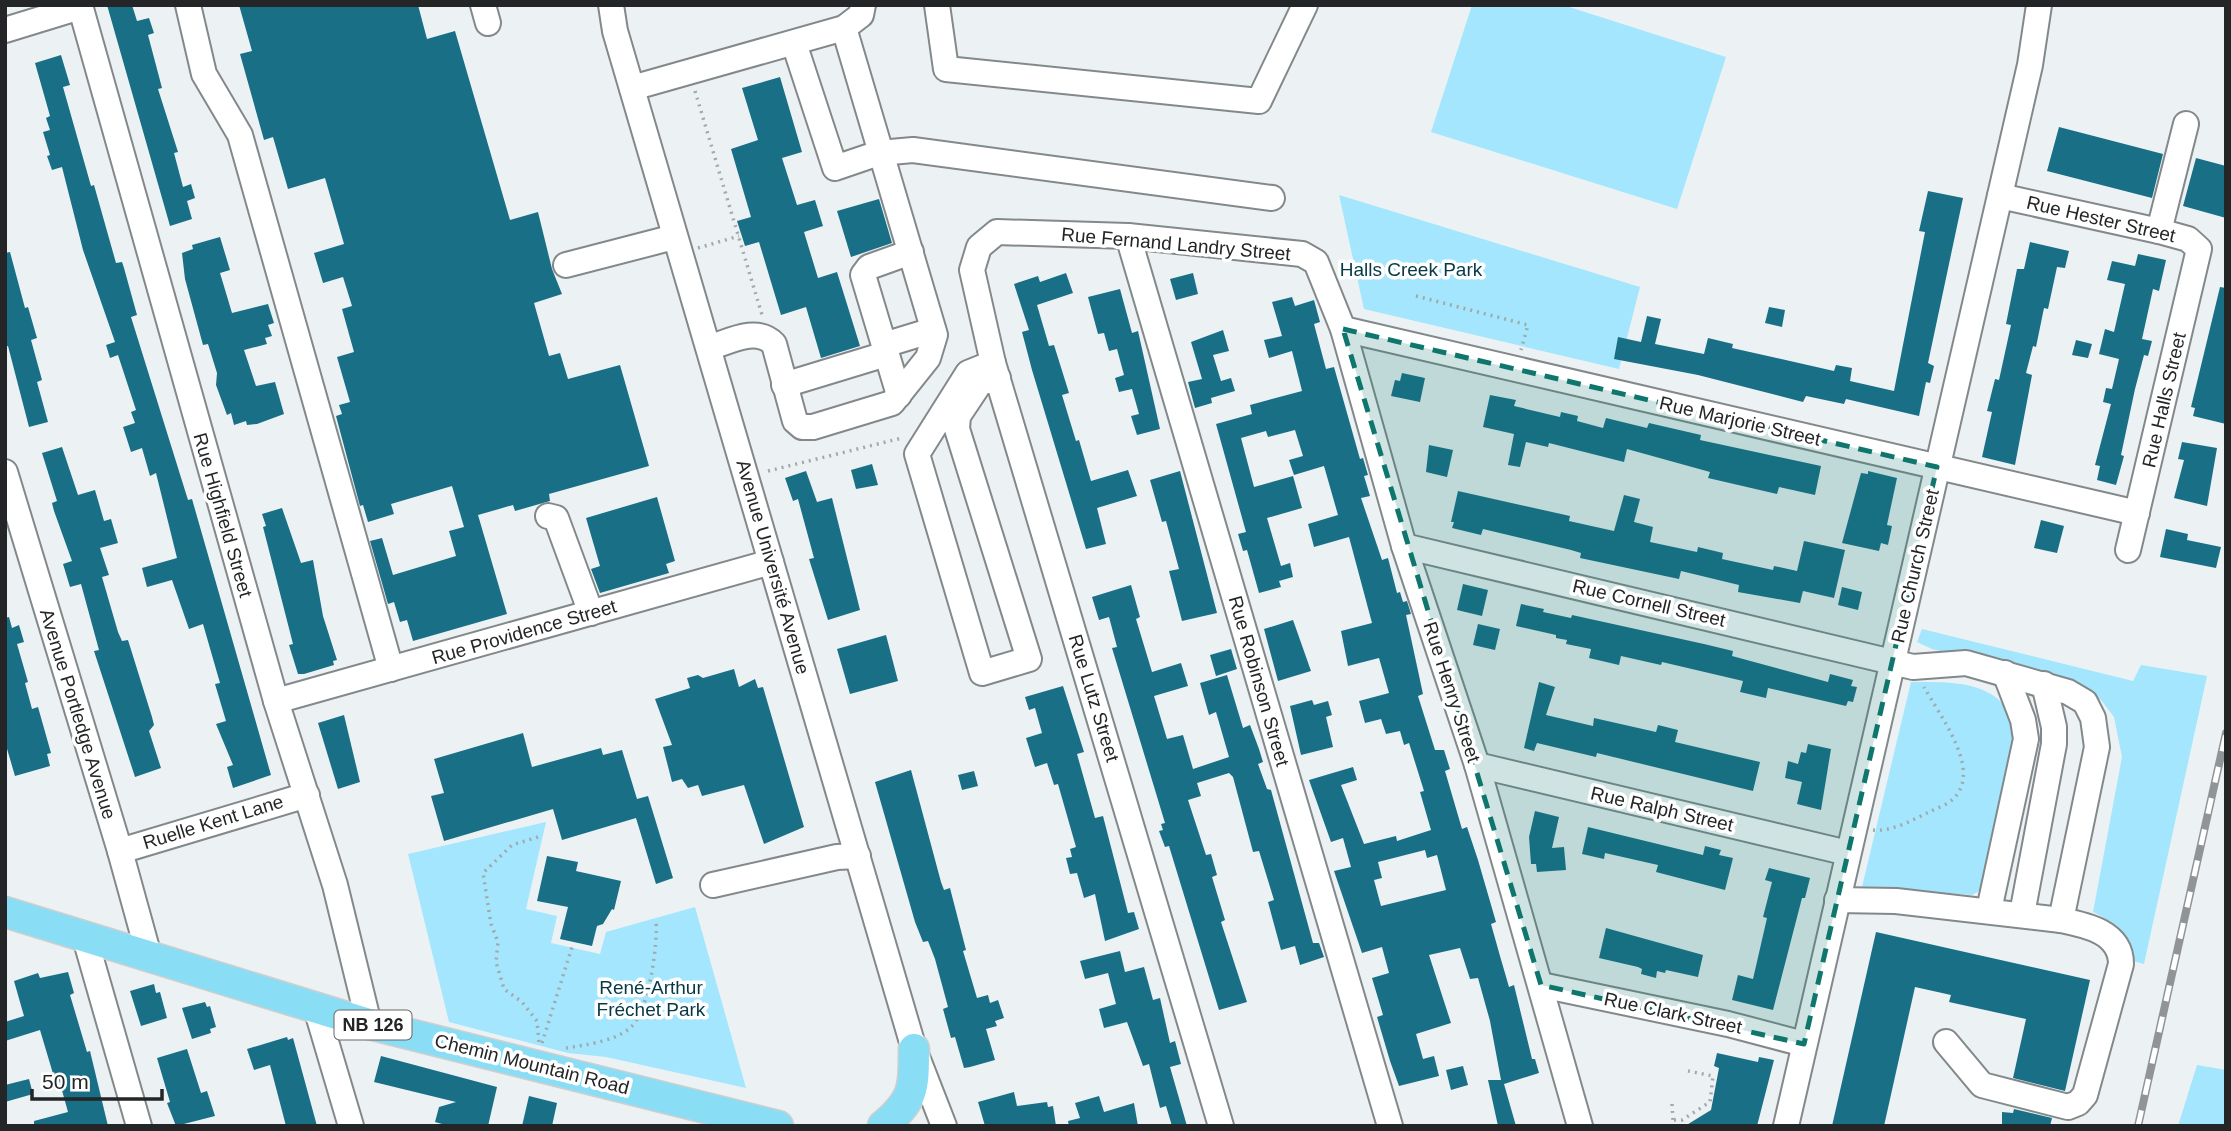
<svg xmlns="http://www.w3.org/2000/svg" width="2231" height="1131" font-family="Arial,sans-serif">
<rect width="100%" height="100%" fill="#ecf2f4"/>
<g fill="#a3e6fd">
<path d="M1472,5H1563L1726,57L1677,209L1431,132Z"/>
<path d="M1339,195L1640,287L1619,369L1364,309Z"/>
<path d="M1922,629L2133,681L2141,665L2207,676L2144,964L2133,961C2126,935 2118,924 2093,912L2122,757L2114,717L2101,700L2072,684L1932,649L1917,642Z"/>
<path d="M1911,682C1940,682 1986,679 2006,708C2012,717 2013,729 2015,740L1981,890L1972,895L1862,887Z"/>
<path d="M546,822L526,909L557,916L551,943L600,954L606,932L695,907L746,1088L606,1057L568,1053L449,1022L408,854Z"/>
<path d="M2197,1065L2226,1070V1126H2178Z"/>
</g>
<g fill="#196f86" fill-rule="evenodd">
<path d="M107,5H132L137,21L149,18L154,33L148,35L162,88L158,89L178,152L174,153L183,187L191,184L195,198L187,201L192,219L170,226Z"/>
<path d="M239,5H418L427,39L455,31L510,220L538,212L552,269L562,294L534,303L549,356L560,353L568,379L620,365L649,466L549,494L550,501L515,511L513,505L478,515L507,614L413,641L407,620L400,622L394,602L388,604L370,541L382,538L393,575L456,556L449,531L464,527L452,486L391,504L394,514L368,522L363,505L360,506L336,416L342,414L339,405L350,402L337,357L354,352L342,309L352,306L343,277L323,283L314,253L344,244L325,178L288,189L273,137L264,140L240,54L252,51Z"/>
<path d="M61,55L70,85L63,87L91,186L94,185L116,263L122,262L124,268L137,315L131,317L188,500L192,499L271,775L233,788L227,767L233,765L216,724L226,721L215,684L220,683L203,624L189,629L172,580L147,587L142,568L177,558L156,473L150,476L142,448L131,452L123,427L135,423L131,412L136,410L118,355L110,358L106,345L115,342L83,250L62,167L52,170L47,156L50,155L43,132L50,130L46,118L50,116L35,63Z"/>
<path d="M780,77L802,152L782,158L797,205L815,200L823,226L804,232L818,278L837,272L860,346L821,358L806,307L781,315L759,242L745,246L737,221L751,217L731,149L758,140L742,88Z"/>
<path d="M2059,127L2163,154L2152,198L2047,171Z"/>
<path d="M2196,158L2226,166V218L2183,206Z"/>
<path d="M1928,191L1963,198L1928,363L1934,366L1930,383L1926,382L1919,416L1846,399L1844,404L1806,396L1803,402L1698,375L1614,359L1618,337L1641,342L1647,316L1661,319L1655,344L1704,354L1708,338L1733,344L1732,348L1834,371L1836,365L1852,368L1850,381L1894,391L1925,232L1919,231Z"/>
<path d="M879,199L892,243L851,257L837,211Z"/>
<path d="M220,237L230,270L220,273L232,313L268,304L274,323L268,325L272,336L265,338L267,344L244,350L256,386L275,382L284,414L257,424L247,425L246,421L234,425L231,413L227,415L216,385L217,373L208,344L203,345L185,279L182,253L193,249L192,245Z"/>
<path d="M2030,242L2069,251L2065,268L2057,267L2048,309L2044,308L2036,347L2033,346L2026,373L2032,375L2015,465L1982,457L1992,412L1987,411L1995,379L1999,380L2011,325L2006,324L2017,269H2024Z"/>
<path d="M10,252L25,308L28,307L37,338L31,340L42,380L37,382L48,422L29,427L8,346L5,347V253Z"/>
<path d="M2138,254L2166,260L2159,291L2153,289L2142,339L2152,341L2148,356L2144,355L2135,389L2121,455L2124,456L2116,485L2097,480L2100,466L2095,465L2111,404L2103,402L2106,388L2112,389L2119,359L2099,354L2105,329L2114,332L2125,284L2107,280L2112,261L2135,266Z"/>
<path d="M1066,273L1073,293L1037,305L1049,346L1054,345L1069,393L1062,395L1076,441L1079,440L1091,481L1128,470L1137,496L1097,508L1106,544L1086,549L1032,370L1022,332L1029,330L1014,284L1038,276L1040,282Z"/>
<path d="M1193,273L1198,294L1176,300L1170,279Z"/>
<path d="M2220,287L2226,288V424L2193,416L2195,408L2191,407Z"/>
<path d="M1120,289L1132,333L1138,331L1160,429L1137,435L1131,416L1139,414L1132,389L1119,392L1115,378L1124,375L1117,349L1109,351L1104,333L1098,334L1088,297Z"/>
<path d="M1292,297L1295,306L1314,300L1320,322L1314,324L1326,369L1334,367L1360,459L1363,458L1368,475L1364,476L1370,496L1361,498L1382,560L1388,558L1397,593L1400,592L1403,602L1407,601L1411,614L1406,615L1423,694L1418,696L1435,750H1444L1450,769L1445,771L1462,829L1467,827L1478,860L1496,922L1491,924L1500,956L1509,987L1514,985L1532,1059H1535L1539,1073L1504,1084L1516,1126H1498L1488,1080H1501L1490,1021L1478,978L1470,979L1460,948L1429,955L1451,1023L1416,1034L1423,1059L1434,1056L1439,1076L1399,1086L1390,1061L1377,1017L1383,1015L1372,978L1389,973L1382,947L1362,953L1334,871L1351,867L1343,838L1331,842L1309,780L1353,767L1357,780L1341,785L1364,844L1396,836L1397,841L1431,830L1420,792L1424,791L1409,743L1404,745L1400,731L1386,734L1381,719L1365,723L1359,701L1389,693L1379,658L1348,666L1341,631L1372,623L1349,537L1314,547L1308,524L1338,515L1324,466L1294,475L1289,460L1303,456L1295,430L1268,437L1266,431L1241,438L1254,487L1293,476L1302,508L1267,518L1281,566L1290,563L1293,577L1279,581L1281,587L1259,593L1247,550L1243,551L1238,534L1246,532L1216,424L1252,414L1250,405L1302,391L1292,351L1269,358L1264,340L1282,336L1272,302ZM1425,850L1427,858L1437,855L1446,890L1381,906L1374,880L1382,878L1378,862Z"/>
<path d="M1769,307L1785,310L1782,327L1765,323Z"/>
<path d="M1223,330L1229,351L1213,355L1221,381L1231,378L1235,391L1211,398L1212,403L1195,408L1188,382L1202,379L1191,342Z"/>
<path d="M2076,340L2092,344L2088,358L2072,355Z"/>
<path d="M1402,373L1425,378L1420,402L1391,396L1395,380L1400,381Z"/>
<path d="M1490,395L1516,400L1514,406L1560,417L1561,412L1578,416L1577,421L1603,428L1606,418L1647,428L1649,423L1701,435L1700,440L1821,466L1815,495L1779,487L1777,494L1708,478L1710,472L1627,449L1624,462L1549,443L1548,447L1526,442L1520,467L1508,465L1514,434L1483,427Z"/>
<path d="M2182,442L2217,448L2207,506L2174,498L2184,460L2178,459Z"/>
<path d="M1429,445L1453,450L1447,477L1426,472Z"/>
<path d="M62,447L78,495L95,490L104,521L111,519L118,543L100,548L109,575L102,577L118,632L122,641L128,640L152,717L154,725L149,731L161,768L135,777L94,651L99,650L81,584L70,587L63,564L72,561L54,511L52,503L57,501L42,453Z"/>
<path d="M872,464L878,485L856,489L851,470Z"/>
<path d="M806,471L817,502L832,498L860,610L828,620L809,559L814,558L798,499L793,501L785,478Z"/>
<path d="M1180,471L1217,613L1182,621L1169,571L1179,569L1166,521L1162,522L1150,480Z"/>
<path d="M1868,471L1897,478L1887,525L1892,526L1888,545L1881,543L1879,551L1842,543L1861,473L1868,474Z"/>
<path d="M1458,491L1570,516L1569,521L1614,531L1624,495L1640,499L1634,522L1653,527L1650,542L1697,552L1698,547L1723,553L1722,559L1773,570L1774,566L1797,571L1804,541L1845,550L1834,598L1803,591L1800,603L1738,592L1739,585L1681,571L1679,579L1580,558L1581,553L1571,550L1483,529L1481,535L1452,528L1454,522H1451Z"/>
<path d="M657,497L675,561L666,564L669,573L600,593L591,569L600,566L586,518Z"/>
<path d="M282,508L301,563L313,560L323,616L337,660L333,661L334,665L304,674H298L289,645L293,644L263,527L266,526L262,514Z"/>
<path d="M2041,520L2064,526L2057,553L2034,548Z"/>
<path d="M2166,529L2188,534L2187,540L2221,547L2216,568L2160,557Z"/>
<path d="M1463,584L1488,590L1482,616L1457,610Z"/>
<path d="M1131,585L1140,617L1136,619L1152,672L1181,663L1188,686L1154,696L1167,739L1183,735L1193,769L1229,757L1216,712L1209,715L1200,683L1227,675L1243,728L1250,725L1259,749L1263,762L1258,764L1267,789L1271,790L1313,943H1319L1324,957L1300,965L1295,946L1281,950L1268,902L1274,900L1259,851L1253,852L1233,777L1229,773L1197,783L1201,796L1188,800L1206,855L1211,854L1217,875L1212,877L1225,920L1221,922L1247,1002L1219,1010L1169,846L1165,847L1159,831L1163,830L1161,824L1165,823L1112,648L1117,647L1109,617L1099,620L1092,597Z"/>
<path d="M1842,587L1862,592L1858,610L1838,605Z"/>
<path d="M1521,604L1544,609L1543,612L1571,618L1572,615L1704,644L1733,651L1732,656L1828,682L1830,674L1853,680L1851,686L1857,687L1853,702L1848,701L1846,706L1768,688L1766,698L1740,692L1743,681L1662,662L1661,665L1621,656L1619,665L1589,658L1591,649L1566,644L1567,640L1556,638V635L1516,626Z"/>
<path d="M9,617L12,628L19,625L24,642L17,644L28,682L25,683L32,709L38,707L51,753L47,754L50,766L15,776L5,742V618Z"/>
<path d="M1293,620L1311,671L1278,681L1264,629Z"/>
<path d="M1478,624L1500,629L1495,650L1473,645Z"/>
<path d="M886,635L898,681L850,694L837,649Z"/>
<path d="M1231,649L1237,669L1216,676L1210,655Z"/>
<path d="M734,669L739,687L755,679L758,688L763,687L804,827L764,844L744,785L702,796L698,785L688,788L682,779L672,782L663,747L672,745L655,699L690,688L687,678L698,675L703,678Z"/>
<path d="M1539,682L1555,687L1546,715L1593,726L1594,718L1656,732L1658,725L1678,730L1675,742L1760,762L1753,791L1597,753L1596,757L1537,743L1534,751L1524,748Z"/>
<path d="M1063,686L1084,752L1077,754L1095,818L1103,816L1128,913L1134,912L1139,929L1105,941L1095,894L1084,898L1077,873L1070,874L1066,858L1072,857L1070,849L1076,847L1058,784L1054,785L1047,763L1035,767L1026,738L1042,733L1035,708L1029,710L1025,697Z"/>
<path d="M1312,700L1314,705L1328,701L1332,715L1326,717L1333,747L1301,755L1290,706Z"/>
<path d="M344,715L360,782L338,789L318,723Z"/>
<path d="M523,733L532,767L601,748L603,755L622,750L637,799L648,796L673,878L656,884L636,818L562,840L553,809L444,841L431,796L444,793L434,759Z"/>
<path d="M1808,744L1831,749L1821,810L1797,804L1802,782L1785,778L1788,761L1798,764L1801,752L1806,753Z"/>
<path d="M911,770L941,882L944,890L950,888L966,950L963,951L977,998L988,995L990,1003L998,1000L1004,1018L995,1021L997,1026L986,1029L995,1060L970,1067L964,1068L955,1037L951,1038L943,1009L948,1007L935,959L928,941L923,942L915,922L875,782Z"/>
<path d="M974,771L978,786L962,790L958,775Z"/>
<path d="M1535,811L1559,817L1552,848L1564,847L1566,870L1537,872L1536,864H1531L1529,837Z"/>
<path d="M1588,827L1703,855L1705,846L1721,850L1719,855L1733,858L1725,890L1656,872L1658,865L1605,853L1604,859L1582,854Z"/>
<path d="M547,856L578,862L576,871L621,881L614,910L612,909L603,924L597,926L592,946L560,939L568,907L537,901Z"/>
<path d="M1769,868L1810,878L1805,898H1802L1773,1010L1732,1000L1738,975L1753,979L1767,918L1763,917L1772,882L1765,880Z"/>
<path d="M1606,928L1703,955L1698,977L1666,970L1665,973L1657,971L1656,978L1641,974L1642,969L1638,967L1599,958Z"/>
<path d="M1876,932L2090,980L2065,1091L2013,1078L2026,1019L1949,1002L1951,995L1915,987L1884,1126H1832Z"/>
<path d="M1120,951L1125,972L1144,967L1153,1000L1160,998L1170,1043L1175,1041L1181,1064L1170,1067L1187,1126H1172L1166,1106L1160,1108L1149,1064L1143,1066L1127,1022L1104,1028L1099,1009L1116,1004L1108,973L1085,979L1080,961Z"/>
<path d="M68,972L74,993L70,995L87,1052L90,1051L108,1126H34V1121L68,1112L58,1076L54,1077L40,1030L5,1041V1022L24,1016L14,981L38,973L40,978Z"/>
<path d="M154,984L156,993L160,992L167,1018L141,1026L130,991Z"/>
<path d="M205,1002L207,1007L210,1006L216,1027L210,1029L211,1033L192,1039L182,1008Z"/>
<path d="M287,1037L288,1040L293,1038L317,1126H286L270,1065L254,1070L247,1049Z"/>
<path d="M187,1049L201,1093L207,1091L215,1116L176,1126L167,1103L170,1102L157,1058Z"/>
<path d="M1717,1053L1758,1062L1759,1057L1774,1060L1757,1126H1685L1711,1110L1719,1068L1714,1066Z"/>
<path d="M381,1056L497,1087L488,1126H449L435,1122L439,1107L456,1102L374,1082Z"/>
<path d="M1463,1066L1468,1085L1451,1090L1446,1070Z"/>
<path d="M29,1079L33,1094L5,1102V1085Z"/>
<path d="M1014,1092L1017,1106L1047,1102L1048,1107L1053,1106L1056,1126H985L978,1102Z"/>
<path d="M529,1096L557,1103L552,1126H522Z"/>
<path d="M1099,1096L1104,1112L1134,1103L1138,1126H1069L1068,1121L1080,1118L1075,1103Z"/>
<path d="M2014,1109L2052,1118L2050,1126H2002V1112L2013,1113Z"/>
</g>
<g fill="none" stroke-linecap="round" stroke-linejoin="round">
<defs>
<g id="minor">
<path d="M80,5L276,701L335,885L369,1024"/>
<path d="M188,5L204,74L240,135L391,669"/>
<path d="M483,5L488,23"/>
<path d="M611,5L615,31L914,1049L944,1126"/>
<path d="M937,5L946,69L1259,101L1305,5"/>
<path d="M5,30L80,7"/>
<path d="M794,43L835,168L879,153L913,150L1272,198"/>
<path d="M632,88L844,28L861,15L863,5"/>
<path d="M2000,196L2159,231L2188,239L2199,249L2128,550"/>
<path d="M2159,231L2186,124"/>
<path d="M1128,236L1390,1126"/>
<path d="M566,265L674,237"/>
<path d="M1343,329L2137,513"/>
<path d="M884,345L933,330"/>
<path d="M709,348C730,341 757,326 774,344L795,421L802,427H813L892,403L928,358L935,335L844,28"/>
<path d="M993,363L968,373L917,454L982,673L1029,659L957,429L958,416L980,383L998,378"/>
<path d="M784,385L886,354"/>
<path d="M899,395L863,275L869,267L911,252"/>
<path d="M5,472L120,851L149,956"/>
<path d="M548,516L556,518L591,613"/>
<path d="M1404,546L1913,667L1966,663L2068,692L2085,702L2093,718L2097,747L2061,920"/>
<path d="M276,701L771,562"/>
<path d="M1477,765L1848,853"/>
<path d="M120,851L307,795"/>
<path d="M713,885L837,857L858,856"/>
<path d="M1837,900L1896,901L2061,920C2086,925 2121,932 2121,964L2085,1095L2078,1103L2068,1107L1982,1085L1946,1042"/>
<path d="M1989,910L2026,739L2023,720L2005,673"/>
<path d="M2022,914L2054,744V727L2044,684"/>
<path d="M85,938L139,1126"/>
<path d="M1541,985L1728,1024L1804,1044"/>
<path d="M316,1008L351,1126"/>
<path d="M1221,1126L993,363L972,270L979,247L997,232L1128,236L1302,254L1316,262L1343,329L1404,546L1477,765L1580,1126"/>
<path d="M1786,1126L2030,65L2039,5"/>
</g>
<g id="major">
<path d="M5,912L369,1024L778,1126"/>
<path d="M883,1126C914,1100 914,1089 914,1049"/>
</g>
</defs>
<use href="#minor" stroke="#83898b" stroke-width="28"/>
<use href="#major" stroke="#cfcfcf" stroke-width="33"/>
<g stroke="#a3a8aa" stroke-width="3.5" stroke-dasharray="2 5" stroke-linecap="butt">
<path d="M695,91L762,315"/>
<path d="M698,248L739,236"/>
<path d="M1416,296L1528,325L1521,350"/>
<path d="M768,471L902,438"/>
<path d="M1873,830C1891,832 1913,820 1929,812C1937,808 1947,805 1953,799C1983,771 1940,716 1924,687"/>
<path d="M538,837L512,845L483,873L491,924L498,942L496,962L504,989L522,1002L537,1021L539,1043"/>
<path d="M542,1043L572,947"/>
<path d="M566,1048C585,1045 618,1041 632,1026C649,1008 658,945 656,921"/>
<path d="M1672,1104L1673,1120"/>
<path d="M1673,1126V1120H1682L1710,1102L1713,1076L1688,1071"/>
</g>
<use href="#minor" stroke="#fff" stroke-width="24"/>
<use href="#major" stroke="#89ddf4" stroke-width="30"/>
<defs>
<path id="rail" d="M2138,1126L2226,733"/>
</defs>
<use href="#rail" stroke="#909496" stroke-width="8"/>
<use href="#rail" stroke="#fff" stroke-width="5" stroke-dasharray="16" stroke-linecap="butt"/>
</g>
<path fill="#0f766e" fill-opacity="0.2" stroke="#0f766e" stroke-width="5" stroke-dasharray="14 9" stroke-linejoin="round" d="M1343,329L1937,467L1804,1044L1541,985Z"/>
<g text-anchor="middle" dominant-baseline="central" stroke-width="7" stroke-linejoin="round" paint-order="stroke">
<rect fill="#fff" stroke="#656667" stroke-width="2" x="334.5" y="1010.5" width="77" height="29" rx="5"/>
<g font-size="18" font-weight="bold" fill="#232526">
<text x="373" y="1025">NB 126</text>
</g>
<g font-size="19" fill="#232526" stroke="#fff">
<text transform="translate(2101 219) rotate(13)">Rue Hester Street</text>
<text transform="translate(1176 244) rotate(5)">Rue Fernand Landry Street</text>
<text transform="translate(2164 400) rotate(-77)">Rue Halls Street</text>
<text transform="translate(1740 421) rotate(13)">Rue Marjorie Street</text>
<text transform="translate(223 515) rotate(74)">Rue Highfield Street</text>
<text transform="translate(1915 566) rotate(-77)">Rue Church Street</text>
<text transform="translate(773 567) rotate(74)">Avenue Université Avenue</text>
<text transform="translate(1649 603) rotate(13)">Rue Cornell Street</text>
<text transform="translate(524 632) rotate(-16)">Rue Providence Street</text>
<text transform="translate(1259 681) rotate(74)">Rue Robinson Street</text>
<text transform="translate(1452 692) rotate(72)">Rue Henry Street</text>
<text transform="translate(1094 698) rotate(73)">Rue Lutz Street</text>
<text transform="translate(78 714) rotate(73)">Avenue Portledge Avenue</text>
<text transform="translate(1662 809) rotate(13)">Rue Ralph Street</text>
<text transform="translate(213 822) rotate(-17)">Ruelle Kent Lane</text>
<text transform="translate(1673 1013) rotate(12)">Rue Clark Street</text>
<text transform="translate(532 1064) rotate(14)">Chemin Mountain Road</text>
</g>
<g font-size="19" fill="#063845" stroke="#fff">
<text x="1411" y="269">Halls Creek Park</text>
<text x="651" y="987">René-Arthur<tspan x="651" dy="22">Fréchet Park</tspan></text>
</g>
</g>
<rect width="2231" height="1131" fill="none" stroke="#232526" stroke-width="14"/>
<path d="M32 1089v10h130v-10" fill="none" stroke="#232526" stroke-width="3.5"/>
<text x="42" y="1089" font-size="21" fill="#232526" stroke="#ffffff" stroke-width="5" paint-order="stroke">50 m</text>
</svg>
